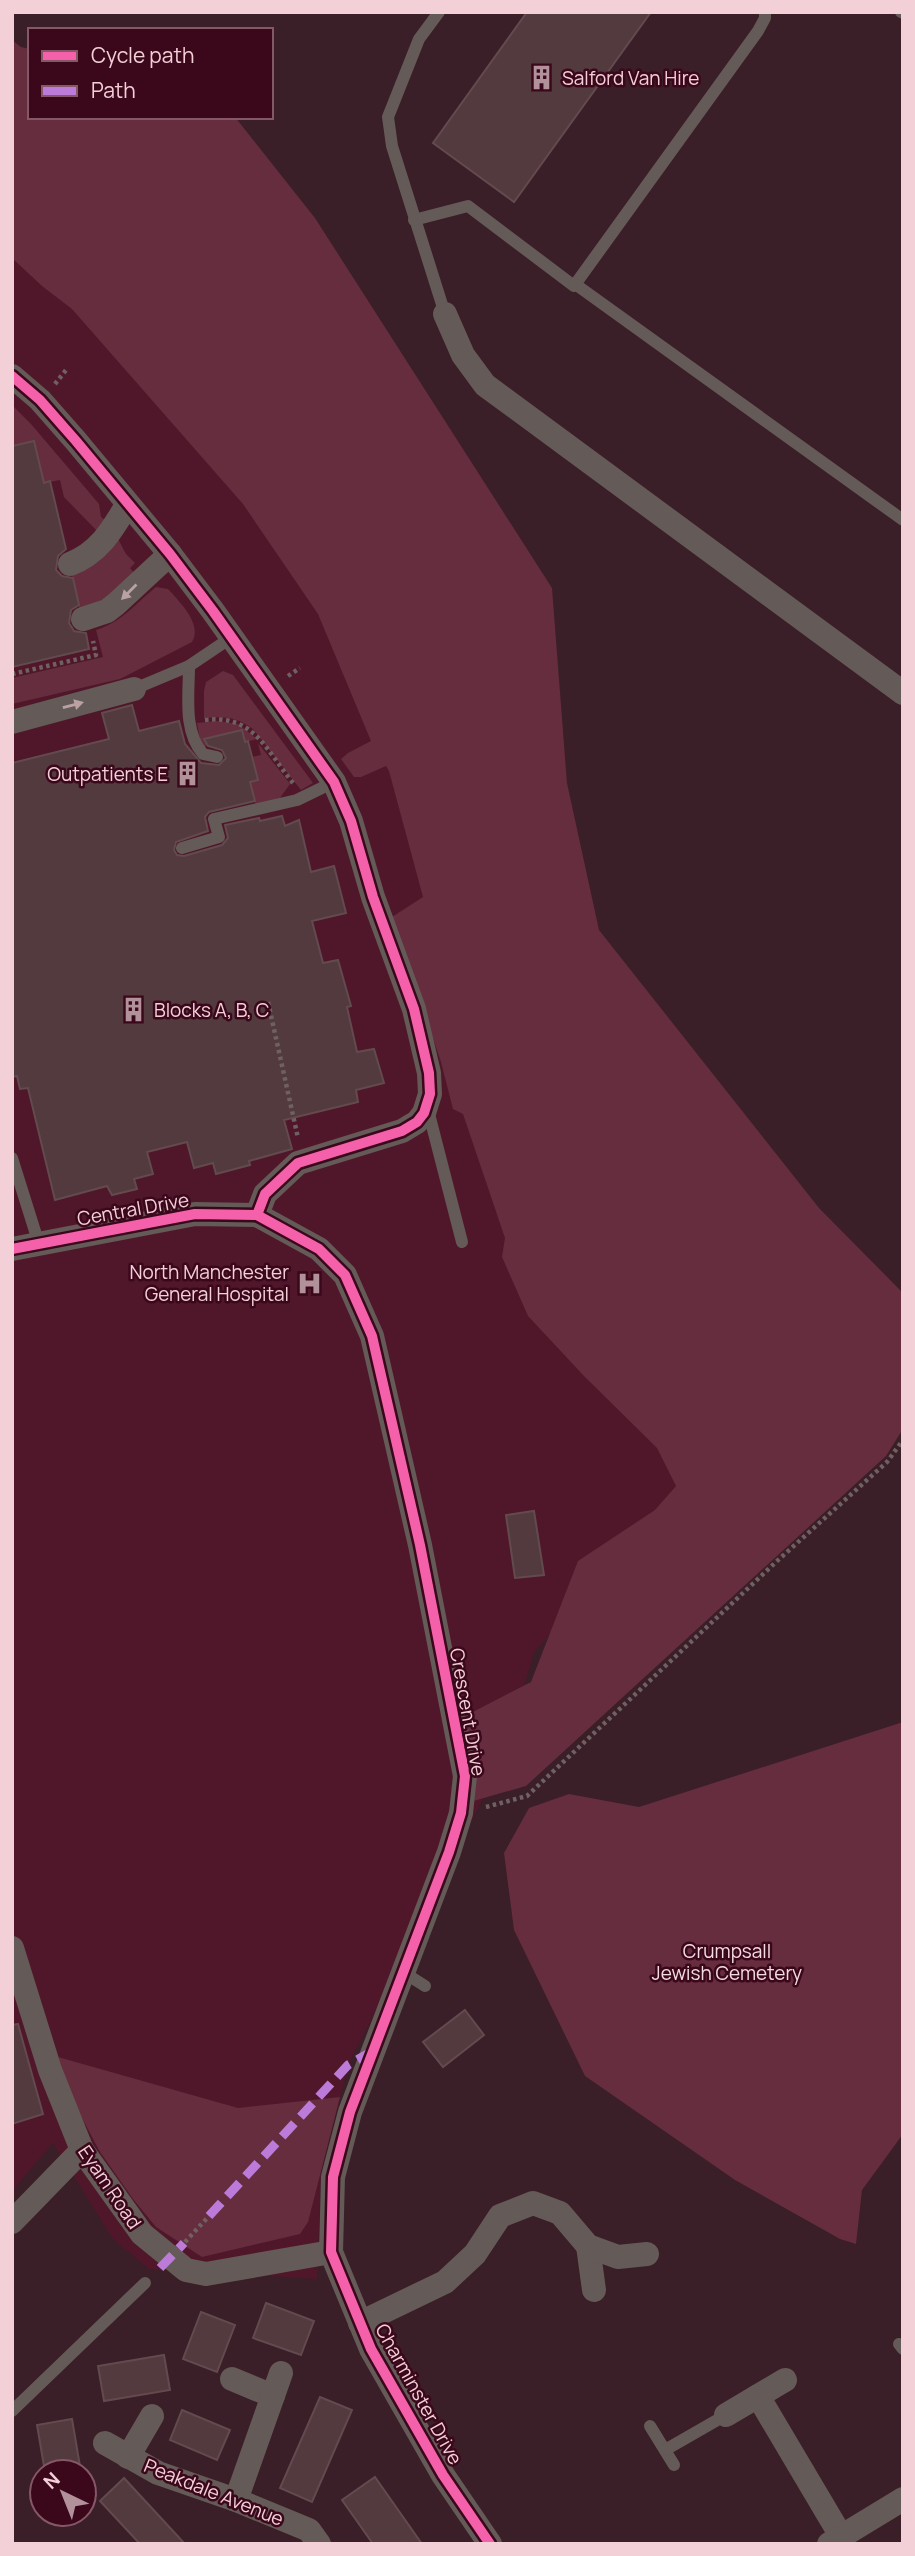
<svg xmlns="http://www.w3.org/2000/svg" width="915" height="2556" font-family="Manrope,sans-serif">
<rect width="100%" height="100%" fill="#3a1e28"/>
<path fill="#50172b" d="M12,210L285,490L707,1463L534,1652L502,1761L348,2065L321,2173L317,2279L149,2269L113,2239L53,2143L12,2191Z"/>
<g fill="#652d3e">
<path d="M12,40L21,47L30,49V117H235L315,218L552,588L567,783L599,930L819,1208L903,1293V1429L886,1456L526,1786L470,1802L465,1716L531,1682L578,1561L655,1510L676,1486L657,1448L584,1376L528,1316L502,1257L505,1238L463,1114L453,1109L441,1062L392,917L423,897L389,771L386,766L361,777H354L341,759L348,753L371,741L318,614L243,504L72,309L42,286L12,258Z"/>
<path d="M12,405L31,424L99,504L101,517L106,521L99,533L64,497L60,480L44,483L12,446Z"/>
<path d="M117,537L126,554L135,563L130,568L135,574L119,591L80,611L71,571Z"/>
<path d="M156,587L168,589C180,602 203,625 192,642L120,679L12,704V678L103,657L96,630C122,622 135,604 156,587Z"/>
<path d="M223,671L233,675L313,783L301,790L253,729C237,717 224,716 204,718V691L206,682Z"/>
<path d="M216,721L238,724L257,739L245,742L242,730L216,736L217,743L203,747L200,740L197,723Z"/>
<path d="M258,743L290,784L280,798L256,806L250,782L258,780L252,757L261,755Z"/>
<path d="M903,1722V2134L862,2190L856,2244L840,2239L735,2180L585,2076L514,1930L504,1853L529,1808L569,1794L639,1807Z"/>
<path d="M58,2057L238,2108L340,2097L308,2222L300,2234L202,2257L156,2227L133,2199L100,2152L74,2103Z"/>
</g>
<g fill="#523a3f" stroke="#624a4e" stroke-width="2">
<path d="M527,12H651L514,202L433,143Z"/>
<path d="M34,441L44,483L50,481L66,549L58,556L56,570L62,576L73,578L79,605L71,610L69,623L74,631L86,633L89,649L12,667V446Z"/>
<path d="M132,705L139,731L179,721L185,744L201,763L219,765L226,758L222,750L208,746L204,739L242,730L245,742L248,741L258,780L250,782L255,801L209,812L205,817L208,831L176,842L174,850L177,855L184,856L222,845L228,838L225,825L259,818L260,821L282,816L285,826L299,820L311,872L334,866L346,913L312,921L323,963L338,960L351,1006L347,1007L357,1052L374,1049L384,1083L356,1090L358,1102L284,1120L292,1149L249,1161L250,1165L216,1174L213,1163L194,1168L187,1142L147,1152L153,1174L134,1179L137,1189L112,1195L107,1186L55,1200L28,1088L20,1089L17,1076L12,1077V763L109,739L102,713Z"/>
<path d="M534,1511L544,1575L515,1578L506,1515Z"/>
<path d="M465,2010L484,2035L443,2067L423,2042Z"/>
<path d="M18,2024L43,2114L12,2124V2025Z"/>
<path d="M266,2303L314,2321L301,2355L253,2338Z"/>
<path d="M201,2312L235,2325L217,2372L183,2359Z"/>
<path d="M164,2355L170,2390L104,2401L98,2366Z"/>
<path d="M320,2397L352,2410L312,2502L280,2488Z"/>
<path d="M182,2410L230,2430L217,2460L170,2440Z"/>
<path d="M72,2419L81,2472H45L37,2425Z"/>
<path d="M375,2477L422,2544H373L342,2500Z"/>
<path d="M124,2478L185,2544H140L100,2501Z"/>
</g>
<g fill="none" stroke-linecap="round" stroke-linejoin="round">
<g stroke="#6f6162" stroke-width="4.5" stroke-dasharray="3.5 3.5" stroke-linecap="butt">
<path d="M55,384L66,370"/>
<path d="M12,674L96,655L93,641"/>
<path d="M288,676L300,668"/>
<path d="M205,720C254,714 266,750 293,783"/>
<path d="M268,1002L298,1138"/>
<path d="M486,1807L527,1796L776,1562L887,1462L903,1440"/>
<path d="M185,2242L209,2216"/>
</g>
<g stroke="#645a57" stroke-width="12">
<path d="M439,12L419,39L388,117L392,146L445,314"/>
<path d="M901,12L903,13"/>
<path d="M414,220L468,206L574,286L758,31L765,18V12"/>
<path d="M575,284L903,520"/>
<path d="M189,666C189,695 183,731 203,754L217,757"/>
<path d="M134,689L189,666L232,637"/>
<path d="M182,848L219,837L214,819L297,800L334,782"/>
<path d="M428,1110L462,1242"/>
<path d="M12,1158L39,1244"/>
<path d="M403,1972L425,1986"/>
<path d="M899,2344L903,2349"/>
<path d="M12,2411L145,2283"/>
<path d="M650,2426L674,2465"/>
<path d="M665,2450L726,2415"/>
</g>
<g stroke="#645a57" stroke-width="24">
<path d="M445,314L463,355L485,385L903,693"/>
<path d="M12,376L40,400L76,441L170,554L213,611L334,782L351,821L373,897L414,1009L429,1073L430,1094L424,1113L417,1122L402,1131L298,1163L265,1194L257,1215"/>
<path d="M70,564C99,553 112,530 127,505"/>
<path d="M83,619L107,611L116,604L170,554"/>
<path d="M12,722L134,689"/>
<path d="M12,1249L195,1214L257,1215L319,1249L345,1275L372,1336L420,1545L465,1776L461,1813L449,1852L350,2112L333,2177L331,2252L371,2349L443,2475L490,2544"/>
<path d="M12,1948L50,2070L82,2150L142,2234L186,2270L206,2274L331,2252"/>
<path d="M12,2222L82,2150"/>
<path d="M588,2246L594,2290"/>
<path d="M360,2323L445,2282L475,2254L500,2216L533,2203L560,2213L588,2246L618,2257L647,2254"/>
<path d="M232,2379L273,2396"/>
<path d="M758,2396L841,2536"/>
<path d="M726,2415L785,2380"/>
<path d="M105,2443L158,2473L236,2500L309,2530L319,2544"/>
<path d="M128,2457L152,2416"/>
<path d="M236,2500L281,2373"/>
<path d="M829,2544L903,2499"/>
</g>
<g stroke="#bd7bd9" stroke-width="9" stroke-dasharray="18 9" stroke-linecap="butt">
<path d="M209,2216L348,2065L373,2051"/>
<path d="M160,2268L184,2243"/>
</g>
<defs>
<g id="cycleway">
<path d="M12,376L40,400L76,441L170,554L213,611L334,782L351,821L373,897L414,1009L429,1073L430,1094L424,1113L417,1122L402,1131L298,1163L265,1194L257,1215"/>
<path d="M12,1249L195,1214L257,1215L319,1249L345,1275L372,1336L420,1545L465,1776L461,1813L449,1852L350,2112L333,2177L331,2252L371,2349L443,2475L490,2544"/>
</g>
</defs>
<use href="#cycleway" stroke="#3b071b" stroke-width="15"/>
<use href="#cycleway" stroke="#f560ab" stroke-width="10"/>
</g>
<defs><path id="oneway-solid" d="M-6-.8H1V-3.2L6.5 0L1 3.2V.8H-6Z" transform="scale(1.75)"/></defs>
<g fill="#baa1a4">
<use href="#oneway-solid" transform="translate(129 592) rotate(135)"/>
<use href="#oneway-solid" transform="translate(73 705) rotate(-15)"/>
</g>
<defs>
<symbol id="building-bare" viewBox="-9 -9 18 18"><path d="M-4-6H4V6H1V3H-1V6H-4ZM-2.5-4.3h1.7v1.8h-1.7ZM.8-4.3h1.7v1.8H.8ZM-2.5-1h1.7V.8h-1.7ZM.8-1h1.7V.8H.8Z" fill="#b2929a" stroke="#3b071b" stroke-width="2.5" paint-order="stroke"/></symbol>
<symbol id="hospital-bare" viewBox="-9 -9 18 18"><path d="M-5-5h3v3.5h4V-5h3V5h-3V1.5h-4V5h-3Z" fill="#b2929a" stroke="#3b071b" stroke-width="2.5" paint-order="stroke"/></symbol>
</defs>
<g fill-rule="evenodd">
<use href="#building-bare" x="524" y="60" width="35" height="35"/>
<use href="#building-bare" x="170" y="756" width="35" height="35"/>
<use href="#building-bare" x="116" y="992" width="35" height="35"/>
<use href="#hospital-bare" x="292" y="1266" width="35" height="35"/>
</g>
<g text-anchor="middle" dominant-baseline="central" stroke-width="5" stroke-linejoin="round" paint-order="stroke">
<g font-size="19" fill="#f3d0d8" stroke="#3b071b" text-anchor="start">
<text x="562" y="78">Salford Van Hire</text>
<text x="168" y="774" text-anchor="end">Outpatients E</text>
<text x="154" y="1010">Blocks A, B, C</text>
<text x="289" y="1272" text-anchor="end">North Manchester<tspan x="289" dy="22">General Hospital</tspan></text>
</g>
<g font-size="19" fill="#f3d0d8" stroke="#3b071b">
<text transform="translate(133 1209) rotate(-10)">Central Drive</text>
<text transform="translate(468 1712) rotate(80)">Crescent Drive</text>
<text transform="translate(110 2187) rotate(56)">Eyam Road</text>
<text transform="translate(419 2394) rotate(61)">Charminster Drive</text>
<text transform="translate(214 2492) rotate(22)">Peakdale Avenue</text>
</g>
<g font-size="19" fill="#f2dce1" stroke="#3b071b">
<text x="727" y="1951">Crumpsall<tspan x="727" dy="22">Jewish Cemetery</tspan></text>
</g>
</g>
<rect width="915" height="2556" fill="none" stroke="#f3d0d8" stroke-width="28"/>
<rect x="28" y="28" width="245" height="91" fill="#3b071b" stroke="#855767" stroke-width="2"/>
<rect x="42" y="51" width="35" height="10" fill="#f560ab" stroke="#855767" stroke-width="2"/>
<text x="91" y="63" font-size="21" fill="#f3d0d8">Cycle path</text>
<rect x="42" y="86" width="35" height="10" fill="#bd7bd9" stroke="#855767" stroke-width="2"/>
<text x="91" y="98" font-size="21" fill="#f3d0d8">Path</text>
<g transform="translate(63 2493) rotate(317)"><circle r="33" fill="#3b071b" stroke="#855767" stroke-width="2"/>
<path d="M0-5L12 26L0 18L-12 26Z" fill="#b2929a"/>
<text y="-10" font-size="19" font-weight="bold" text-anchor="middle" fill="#f3d0d8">N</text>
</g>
</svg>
